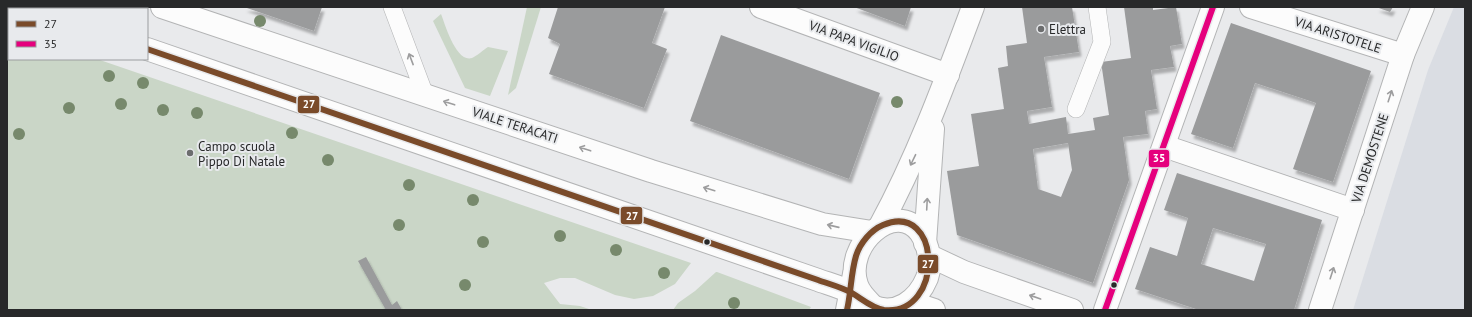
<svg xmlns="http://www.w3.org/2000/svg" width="1472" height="317" font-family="'PT Sans',sans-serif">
<defs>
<filter id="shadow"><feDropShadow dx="2.5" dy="4.5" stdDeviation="1" flood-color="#0004"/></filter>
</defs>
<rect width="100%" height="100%" fill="#e9eaec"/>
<path fill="#dadde3" d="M1454,7H1465V310H1353L1428,70Z"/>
<g fill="#cad6c7">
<path d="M527,7H541L516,88L508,95Z"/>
<path d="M441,14C445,24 456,63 472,58C477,56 483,50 488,47L508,51L490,96L465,88L433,21Z"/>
<path d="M7,29L9,30V59H97L691,263L675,284L653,296L634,299L615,295L575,278H560L544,283L560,304L580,306L592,310H7Z"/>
<path d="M716,272H717L811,307L809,310H673L678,303L695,291Z"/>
</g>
<g fill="#9a9b9c" fill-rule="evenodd" filter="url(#shadow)">
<path d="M244,7H322L314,31Z"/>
<path d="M558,7H665L652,43L667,49L644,108L549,74L560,44L548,38Z"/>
<path d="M854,7H911L905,26Z"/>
<path d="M1022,7H1072L1079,52L1044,57L1052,107L1027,111L1029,124L1066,117L1068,134L1095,130L1093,118L1109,115L1101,62L1131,58L1124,7H1153V10L1176,7L1182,44L1170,46L1174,67L1151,70L1157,109L1145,111L1148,134L1123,137L1129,180L1093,283L957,235L947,171L979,166L971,114L1004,109L998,68L1008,66L1006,46L1027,43ZM1068,143L1072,170L1061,197L1038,189L1033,149Z"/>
<path d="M1376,7H1393L1390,12Z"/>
<path d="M1231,23L1371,71L1333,182L1293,169L1316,103L1307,100L1255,83L1233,148L1191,134Z"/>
<path d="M721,35L880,93L849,179L690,121Z"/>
<path d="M1177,173L1322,220L1294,310H1199L1135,289L1150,247L1177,256L1188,218L1164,210ZM1213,228L1266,244L1254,281L1201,264Z"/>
<path d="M366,257L392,305L397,301L402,310H386L358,261Z"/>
</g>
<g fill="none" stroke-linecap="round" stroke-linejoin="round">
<defs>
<g id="service">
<path d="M392,7L425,95"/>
<path d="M1076,109L1102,42L1097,7"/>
</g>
<g id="minor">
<path d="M761,7L948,75"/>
<path d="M1251,7L1403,55"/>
<path d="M1164,146L1353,210"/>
<path d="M847,310L854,274"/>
<path d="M1105,310L1213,7"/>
<path d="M1320,310L1403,55L1423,7"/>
</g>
<g id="secondary">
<path d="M880,226C918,156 945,82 973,7"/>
<path d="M925,243L933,129"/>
</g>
<g id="primary">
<path d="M26,7L31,9"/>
<path d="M162,7L651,171L822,224L872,232"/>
<path d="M147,49L818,280C829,284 841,287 852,293C859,297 865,302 872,306C896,317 918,300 927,278C932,264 929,245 920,232C895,199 843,245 857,285C860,294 867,300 873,306"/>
<path d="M930,256L964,272L1072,310"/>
<path d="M910,302L934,310"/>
</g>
</defs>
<use href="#service" stroke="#b3b4b5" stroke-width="18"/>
<use href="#minor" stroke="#b3b4b5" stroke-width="24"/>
<use href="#secondary" stroke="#b3b4b5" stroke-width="24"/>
<use href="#primary" stroke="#b3b4b5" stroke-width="24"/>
<use href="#service" stroke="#fcfcfc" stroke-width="17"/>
<use href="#minor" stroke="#fcfcfc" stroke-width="22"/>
<use href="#secondary" stroke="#fcfcfc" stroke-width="22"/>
<use href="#primary" stroke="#fcfcfc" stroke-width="22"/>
<defs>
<path id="bus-1" d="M147,49L818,280C829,284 841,287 852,293C862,299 872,308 884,310C945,316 942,200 883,225C871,230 860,243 856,256C851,272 851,293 847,310"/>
<path id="bus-2" d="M1105,310L1213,7"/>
</defs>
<use href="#bus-1" stroke="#e8eaed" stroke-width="9"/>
<use href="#bus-2" stroke="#e8eaed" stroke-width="9"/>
<use href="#bus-1" stroke="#7a4b2a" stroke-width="6"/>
<use href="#bus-2" stroke="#e5007d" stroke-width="6"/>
</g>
<g fill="#77896c">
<circle cx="260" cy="21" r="6"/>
<circle cx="109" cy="76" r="6"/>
<circle cx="143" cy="83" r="6"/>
<circle cx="897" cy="102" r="6"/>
<circle cx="121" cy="104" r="6"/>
<circle cx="69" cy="108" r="6"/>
<circle cx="163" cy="110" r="6"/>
<circle cx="197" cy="113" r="6"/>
<circle cx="292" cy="133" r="6"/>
<circle cx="19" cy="134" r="6"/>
<circle cx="328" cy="160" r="6"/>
<circle cx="409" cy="185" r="6"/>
<circle cx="473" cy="200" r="6"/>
<circle cx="399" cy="225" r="6"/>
<circle cx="560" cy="236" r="6"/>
<circle cx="483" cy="242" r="6"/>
<circle cx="616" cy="250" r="6"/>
<circle cx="664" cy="273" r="6"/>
<circle cx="465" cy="285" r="6"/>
<circle cx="734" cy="303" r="6"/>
</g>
<defs><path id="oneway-shaft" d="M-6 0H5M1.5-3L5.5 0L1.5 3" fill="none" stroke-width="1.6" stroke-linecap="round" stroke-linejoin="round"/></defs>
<g stroke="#9d9d9e">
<use href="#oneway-shaft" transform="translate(411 59) rotate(-111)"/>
<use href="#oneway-shaft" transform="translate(1390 96) rotate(-72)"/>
<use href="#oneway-shaft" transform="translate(449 103) rotate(-162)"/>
<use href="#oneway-shaft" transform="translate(585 149) rotate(-162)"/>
<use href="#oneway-shaft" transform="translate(913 160) rotate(116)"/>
<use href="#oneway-shaft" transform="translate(709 189) rotate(-163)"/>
<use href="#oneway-shaft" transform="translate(927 204) rotate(-87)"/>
<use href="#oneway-shaft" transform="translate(833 226) rotate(-167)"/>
<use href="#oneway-shaft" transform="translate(1332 273) rotate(-72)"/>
<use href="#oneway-shaft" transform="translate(1035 297) rotate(-161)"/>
</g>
<g fill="#6c6d6e" stroke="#e8eaed" stroke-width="1.5">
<circle cx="1041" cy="29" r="4"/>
<circle cx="190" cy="153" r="4"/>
</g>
<g fill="#28292a" stroke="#e8eaed" stroke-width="1.5">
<circle cx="707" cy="242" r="3.5"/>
<circle cx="1114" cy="285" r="3.5"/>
</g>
<g text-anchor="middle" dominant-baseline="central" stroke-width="4" stroke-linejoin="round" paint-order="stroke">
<g font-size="13" fill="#28292a" stroke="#e8eaed" text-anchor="start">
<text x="1049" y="29">Elettra</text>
<text x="198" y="146">Campo scuola<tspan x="198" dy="15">Pippo Di Natale</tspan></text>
</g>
<g font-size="13" fill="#28292a" stroke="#e8eaed">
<text transform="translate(1338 35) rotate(18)">VIA ARISTOTELE</text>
<text transform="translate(854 41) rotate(20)">VIA PAPA VIGILIO</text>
<text transform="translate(515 125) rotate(18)">VIALE TERACATI</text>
<text transform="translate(1370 158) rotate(-72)">VIA DEMOSTENE</text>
</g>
</g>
<g stroke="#e8eaed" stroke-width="1.5">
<rect x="297" y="95" width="23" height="19" rx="4" fill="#7a4b2a"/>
<rect x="1148" y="149" width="22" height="19" rx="4" fill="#e5007d"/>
<rect x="620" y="206" width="23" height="19" rx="4" fill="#7a4b2a"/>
<rect x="917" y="254" width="22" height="20" rx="4" fill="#7a4b2a"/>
</g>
<g font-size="11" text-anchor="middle" font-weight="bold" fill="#fff">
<text x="309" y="108">27</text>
<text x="1159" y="162">35</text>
<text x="632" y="220">27</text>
<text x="928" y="268">27</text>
</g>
<rect width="1472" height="317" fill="none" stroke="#28292a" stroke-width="16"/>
<rect x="8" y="8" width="140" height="52" fill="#e8eaed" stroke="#9b9d9f"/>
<rect x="16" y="21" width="20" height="6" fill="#7a4b2a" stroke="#9b9d9f"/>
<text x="44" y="28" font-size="12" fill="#28292a">27</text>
<rect x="16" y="41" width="20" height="6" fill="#e5007d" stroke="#9b9d9f"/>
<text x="44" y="48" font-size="12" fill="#28292a">35</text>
</svg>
